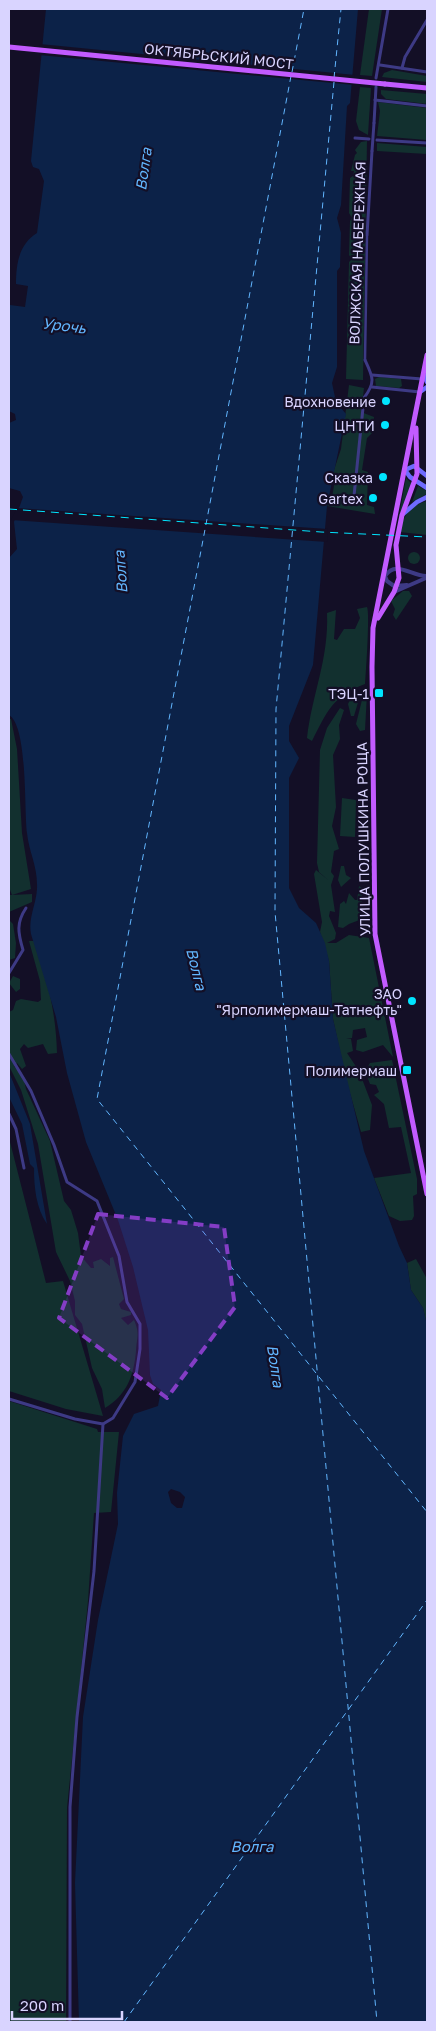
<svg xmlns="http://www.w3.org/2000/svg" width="436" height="2031" font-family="'Golos Text',sans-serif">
<rect width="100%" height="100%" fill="#130f26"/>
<g fill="#12302f">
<path d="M369,9H382L372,76L360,75Z"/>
<path d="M392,70L427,76V82L382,77L384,73Z"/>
<path d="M360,87L371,88L368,135L359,130L356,121Z"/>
<path d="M381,90L427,94V104L386,99L381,94Z"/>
<path d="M378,102L427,108V140L377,136L380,111Z"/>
<path d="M367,141L363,380L346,379L349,262L352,259L349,255L350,221L352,218L349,213L350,178L353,176L354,171H351L355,155L357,153L355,150L361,142Z"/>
<path d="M377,143L427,147V154L377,151Z"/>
<path d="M379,377L401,379L402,386L399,388L376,386L375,379Z"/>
<path d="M349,385L364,388L361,412L374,417L373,432L367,438L362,470L368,472L367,505L374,507L375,514L327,506L331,503L335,480L332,476L341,449Z"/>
<path d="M406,478L412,484L399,518V516Z"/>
<path d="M418,486L427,491V494L412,502Z"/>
<path d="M427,501V535L400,532C403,515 410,506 427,501Z"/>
<circle cx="414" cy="558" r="6"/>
<path d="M403,591H409L412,596L396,620L393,615L395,609L391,601Z"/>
<path d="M367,607C370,613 366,672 365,684C333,696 327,711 312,741L307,738C312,694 329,659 327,613L336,610L334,639L337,640L344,629H355L360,618L357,609Z"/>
<path d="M367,694L365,730L360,731L356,724L362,700Z"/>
<path d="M359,699L354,716H351L348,704L350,700Z"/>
<path d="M340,708L344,710L339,725L340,739L333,755L336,807L332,826L339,849L334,851L331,872L334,876L331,885L335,912L330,911L329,916L336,933L335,939L327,943H336L349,935L369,938L393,1057L383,1045L363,1052L356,1050L357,1040L367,1037L365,1028L353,1030L352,1038L346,1039H351L353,1051L347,1053L359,1071L372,1105L370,1130L361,1132L346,1079L333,1019L329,961L320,932L322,922L314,874L316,870L328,880L319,872L317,863L320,750L327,728Z"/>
<path d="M9,719H11L17,749L22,833L31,889L12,895L32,894V902L9,912V895H12L9,887Z"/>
<path d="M342,798L356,800L355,837L340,836Z"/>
<path d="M341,866H344L346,875L351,878L341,887L338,880Z"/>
<path d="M359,886L362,888V919L349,924L343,928L338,927L340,904L344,901L346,904L349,893L355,900H357Z"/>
<path d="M9,920L13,924L16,943L15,958L9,960Z"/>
<path d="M29,941H34C48,977 56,1015 57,1053L48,1054L43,1044L28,1048L24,1044L20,1049L26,1066L22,1069L17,1063L14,1066L23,1076L26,1089L50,1141L64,1201L71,1210L78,1233L81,1256L91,1268H94L93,1262L101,1259L110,1266V1258L113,1257L124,1299L119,1304L121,1309L131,1312V1315L121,1318L128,1325L134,1320C140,1334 137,1336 136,1351C134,1375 127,1395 105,1408L102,1389L92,1368L82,1324L75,1315V1301L70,1281L56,1252L38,1144L21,1090L9,1066V1012L13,1010L16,1001L21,999L38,1002L41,1000L40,981Z"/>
<path d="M13,976L20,979V989L16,992L9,983Z"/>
<path d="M392,1060L417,1179V1194L413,1196L414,1216L412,1220L400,1221L389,1216L374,1178L411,1173L401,1127L389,1128L384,1104L374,1095L379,1092L376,1085L370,1084L365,1071L370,1063Z"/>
<path d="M9,1138L46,1283L63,1281L103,1416L66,1409L9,1391Z"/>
<path d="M416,1259L427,1279V1325L423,1308L411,1290L407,1263Z"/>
<path d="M9,1401L97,1429L98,1432H119L111,1512L94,1513L88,1601L67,1808L66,2022H9Z"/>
</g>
<g fill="#0c2248" fill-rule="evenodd">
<path d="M46,9H358L350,103L347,106L341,205L337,218L341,233L340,267L337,271V367L332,383L336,402L346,414L327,506L313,665L289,726V741L299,758L289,778V888L299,908L316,923L325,943L329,961L333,1019L364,1151L399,1246L407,1263L411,1290L423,1308L427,1325V2022H79L75,1883L83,1717L98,1620L118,1524L117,1493L123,1436L134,1414L158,1406L161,1390L153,1384L150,1375L148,1330L133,1267L118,1220L86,1142L67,1073L56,1017L31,934C28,918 36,905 37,889C38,866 29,853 27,833C24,811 28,726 9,715V558L17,549L14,522L23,497L20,491L9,488V423L16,420L15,414L9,411V307L10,305L25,307L28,286L16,284C16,264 19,244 37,233L44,181L39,169L33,167L31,161ZM171,1489L180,1492L185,1497L182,1508H177L171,1503L168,1492Z"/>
<path d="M9,1072L30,1124L47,1224C36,1208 34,1187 34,1168L30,1164L22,1124L9,1097Z"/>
</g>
<g fill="#130f26">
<path d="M40,44L355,75L354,85L39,55Z"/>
<path d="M17,508L328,529L327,542L11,520Z"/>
</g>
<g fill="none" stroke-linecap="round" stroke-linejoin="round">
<g stroke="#62b6ff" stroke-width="1" stroke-dasharray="6 5" stroke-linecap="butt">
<path d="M292,72L304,9"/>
<path d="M291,76L97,1099L427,1512"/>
<path d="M334,78L341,9"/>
<path d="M334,82L276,709L275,912L377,2022"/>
<path d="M124,2022L427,1600"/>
</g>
<path stroke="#3d3a85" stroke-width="2.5" d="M365,360L367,235"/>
<g stroke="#3d3a85" stroke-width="3">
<path d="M380,65L427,72"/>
<path d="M402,68L405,57L427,20"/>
<path d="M376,78L388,9"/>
<path d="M375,100L427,106"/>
<path d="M374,123L376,87"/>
<path d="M355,138L369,139"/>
<path d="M377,140L427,143"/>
<path d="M367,235L372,151"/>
<path d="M372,375L422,379"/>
<path d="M372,387L420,392"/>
<path d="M360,502L354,496L364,398C376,382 373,377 365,360"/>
<path d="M9,973L23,950C18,933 16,923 26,908"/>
<path d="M9,1054L31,1091L54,1145L67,1182L97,1201L119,1256L127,1302L140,1324V1349L135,1382L113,1418L103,1424L75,1419L9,1399"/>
<path d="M9,1114L16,1129L24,1168"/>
<path d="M70,2022V1807L77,1717L94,1571L103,1424"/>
</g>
<g stroke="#3d3a85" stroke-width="4">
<path d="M407,585L394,586L387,581L385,576C396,559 412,577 427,576"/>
<path d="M394,592L426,578"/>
</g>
<g stroke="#6f6bff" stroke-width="4.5">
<path d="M424,375L427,382"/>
<path d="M420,392L427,387"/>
<path d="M427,476L414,466L405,470L410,477L427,488"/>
<path d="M403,514L417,502L427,497"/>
</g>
<g stroke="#c25bff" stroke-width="5">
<path d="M385,84L427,88"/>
<path d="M427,355L373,628L372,667L375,934L427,1194"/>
<path d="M378,618L394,592L399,578L396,545L402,515L417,474L416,428"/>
</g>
<path stroke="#00e5ff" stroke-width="1" stroke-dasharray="8 6" stroke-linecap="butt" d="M9,509L321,532L427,537"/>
<path stroke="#3d3a85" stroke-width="3" d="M372,151L374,123"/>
<path stroke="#c25bff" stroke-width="5" d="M9,47L385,84"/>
</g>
<path fill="#843dc5" fill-opacity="0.2" stroke="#843dc5" stroke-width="4" stroke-dasharray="10 6" stroke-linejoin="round" d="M98,1214L224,1227L235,1307L167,1398L59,1318Z"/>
<g fill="#00e5ff" stroke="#130f26" stroke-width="2">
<circle cx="386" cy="401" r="5"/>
<circle cx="385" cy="425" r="5"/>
<circle cx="383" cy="477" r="5"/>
<circle cx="373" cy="498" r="5"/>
<rect x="374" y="688" width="10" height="10" rx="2.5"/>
<circle cx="412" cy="1001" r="5"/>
<rect x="402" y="1065" width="10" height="10" rx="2.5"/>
</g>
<g text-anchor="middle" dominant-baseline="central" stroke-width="4.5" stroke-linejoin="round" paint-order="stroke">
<g font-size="14" fill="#d9d4ff" stroke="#130f26">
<text transform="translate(219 56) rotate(6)">ОКТЯБРЬСКИЙ МОСТ</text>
<text transform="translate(357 253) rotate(-88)">ВОЛЖСКАЯ НАБЕРЕЖНАЯ</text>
<text transform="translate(363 839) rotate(-91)">УЛИЦА ПОЛУШКИНА РОЩА</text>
</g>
<g font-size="14" fill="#d9d4ff" stroke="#130f26" text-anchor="end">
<text x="376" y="401">Вдохновение</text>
<text x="375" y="425">ЦНТИ</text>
<text x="373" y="477">Сказка</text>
<text x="363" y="498">Gartex</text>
<text x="369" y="693">ТЭЦ-1</text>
<text x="402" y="993">ЗАО<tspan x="402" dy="16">"Ярполимермаш-Татнефть"</tspan></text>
<text x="397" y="1070">Полимермаш</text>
</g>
<g font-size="15" font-style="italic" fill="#62b6ff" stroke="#130f26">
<text transform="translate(143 169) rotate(-82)">Волга</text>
<text transform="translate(64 325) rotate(7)">Урочь</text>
<text transform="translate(120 572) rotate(-94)">Волга</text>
<text transform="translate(197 969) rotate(76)">Волга</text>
<text transform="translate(276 1366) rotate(81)">Волга</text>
<text x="252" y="1846">Волга</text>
</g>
</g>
<rect width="436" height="2031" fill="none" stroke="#d9d4ff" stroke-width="20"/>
<path d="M12 2011v8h110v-8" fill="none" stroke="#d9d4ff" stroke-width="2.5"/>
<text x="20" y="2011" font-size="15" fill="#d9d4ff" stroke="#130f26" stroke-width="4" paint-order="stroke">200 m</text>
</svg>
